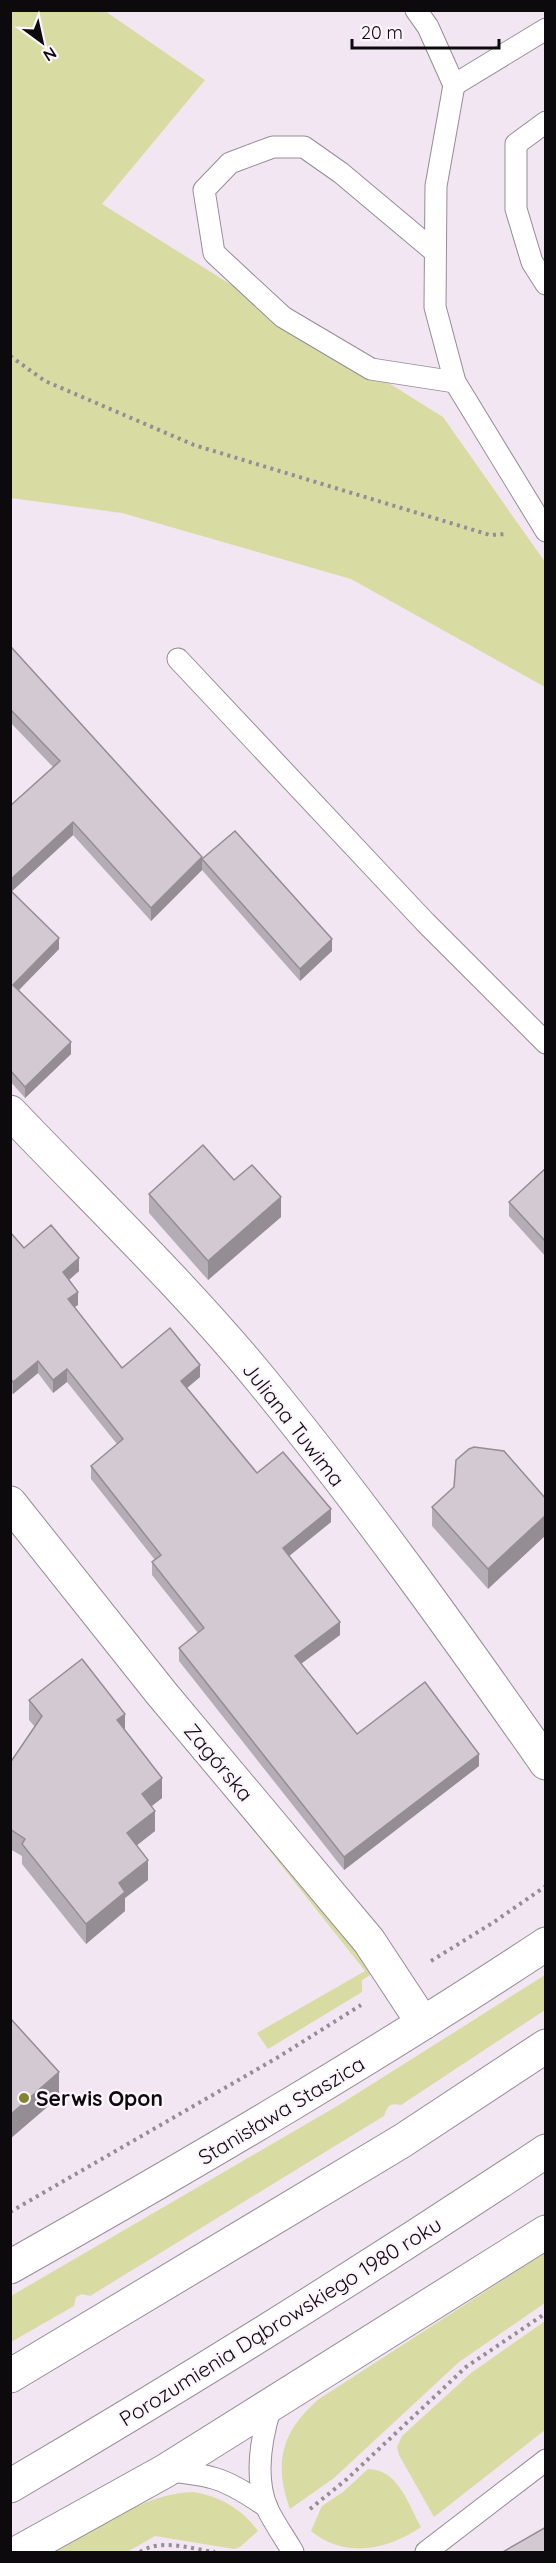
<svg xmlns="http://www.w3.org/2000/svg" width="556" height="2563" font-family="Quicksand,sans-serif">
<rect width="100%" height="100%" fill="#f1e6f1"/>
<g fill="#d9dca2">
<path d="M11,11H105L205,80L102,204L443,417L545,562V687L351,579L122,513L11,498Z"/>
<path d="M220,1788L375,1972L362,1980V1992L268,2049L257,2033L365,1971Z"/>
<path d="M545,1975V2010L401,2105C390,2103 388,2105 384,2116L90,2296L82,2294L76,2297L74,2306L11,2342V2296L339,2105Z"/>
<path d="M545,2253V2303L459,2362L334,2478L290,2509C273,2462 282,2431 319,2399Z"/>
<path d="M545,2321V2430L434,2517L399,2455L397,2447L402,2436L471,2373Z"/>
<path d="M368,2469C398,2469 408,2504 421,2527C387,2550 345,2559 311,2531L322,2506L343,2492Z"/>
<path d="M193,2492C220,2496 242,2509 258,2531L240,2547L234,2549L155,2536L127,2552H56C97,2529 145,2493 193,2492Z"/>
</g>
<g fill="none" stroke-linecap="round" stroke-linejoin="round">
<defs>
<g id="lane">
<path d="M416,10L428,27L454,85L436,186L435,307L455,382L546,531"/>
<path d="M454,85L546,29"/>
<path d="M546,122L516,144V209L532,262L546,284"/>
<path d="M434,251L341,173L304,147H273L230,163L204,190L214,253L283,317L371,369L455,382"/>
<path d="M178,659L425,922L546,1043"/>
<path d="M271,2406C261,2438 254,2476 267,2508C274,2523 285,2538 293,2552"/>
<path d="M165,2471C213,2474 228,2480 267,2507"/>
<path d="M426,2552L546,2460"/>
</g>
<g id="street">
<path d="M10,1112C95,1201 184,1286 262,1381C362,1503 455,1633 546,1763"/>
<path d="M10,1503L162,1694L369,1941L423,2023"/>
</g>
<path id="secondary" d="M10,2267C192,2164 372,2059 546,1944"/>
<g id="primary">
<path d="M10,2376L402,2141L546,2046"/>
<path d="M10,2486C192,2379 370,2268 546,2151"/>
<path d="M19,2552L165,2471L546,2232"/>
</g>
</defs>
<use href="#lane" stroke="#968d97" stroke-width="23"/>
<use href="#street" stroke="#968d97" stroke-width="35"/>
<use href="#secondary" stroke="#968d97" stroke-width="35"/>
<use href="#primary" stroke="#968d97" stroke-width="35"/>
<g stroke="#958d95" stroke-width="4" stroke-dasharray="3 4.5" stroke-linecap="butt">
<path d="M10,356L45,381L194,445L490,535L506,534"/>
<path d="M431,1961L494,1922L546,1886"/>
<path d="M10,2212L280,2056L361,2005"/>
<path d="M310,2509L347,2479L466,2367L546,2313"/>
<path d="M140,2552C161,2538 191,2549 215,2552"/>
</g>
<use href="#lane" stroke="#fff" stroke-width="21"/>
<use href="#street" stroke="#fff" stroke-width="33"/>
<use href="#secondary" stroke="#fff" stroke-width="33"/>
<use href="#primary" stroke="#fff" stroke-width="33"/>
</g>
<g fill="#b5adb5">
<path d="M10,649L202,859L332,951L300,981L202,870L151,921L73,835L12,891L59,949L19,990L71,1054L25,1098L10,1081V806L53,767L10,722Z"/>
<path d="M546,1168V1257L509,1216V1202Z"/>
<path d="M234,1180L281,1217L208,1280L149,1213V1194Z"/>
<path d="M10,1232L24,1248L79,1271L69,1280L78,1305L74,1307L122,1368L200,1377L187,1388L257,1473L331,1522L289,1556L340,1635L301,1664L357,1734L479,1766L344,1870L179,1661V1648L198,1633L152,1575V1562L155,1560L91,1479V1466L117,1444L67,1382L53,1393L38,1373L13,1394L10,1391Z"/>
<path d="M546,1499L488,1589L432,1526V1507Z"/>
<path d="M29,1700L125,1730L162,1798L151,1806L155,1831L137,1845L148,1880L125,1898V1911L86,1944L22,1864V1856L10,1849V1763L35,1727L29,1720Z"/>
</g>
<g fill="#948d94">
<path d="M73,822V835L10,893V880Z"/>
<path d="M202,857V870L151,921V908Z"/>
<path d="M59,938V949L13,996V985Z"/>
<path d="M332,939V951L300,981V969Z"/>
<path d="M71,1042V1054L25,1098V1087Z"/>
<path d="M281,1197V1217L208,1280V1261Z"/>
<path d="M79,1258V1271L63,1285V1272Z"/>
<path d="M78,1292V1305L68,1311V1299Z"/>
<path d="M38,1361V1373L13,1394V1382Z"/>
<path d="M200,1365V1377L181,1393V1381Z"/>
<path d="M67,1369V1382L53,1393V1380Z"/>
<path d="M331,1509V1522L283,1561V1548Z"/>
<path d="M546,1515V1535L488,1589V1569Z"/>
<path d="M340,1622V1635L295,1668V1656Z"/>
<path d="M125,1714V1734L117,1720Z"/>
<path d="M479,1754V1766L344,1870V1857Z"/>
<path d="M162,1778V1798L142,1814V1794Z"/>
<path d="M155,1811V1831L127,1853V1833Z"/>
<path d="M148,1860V1880L125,1898V1911L86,1944V1924L119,1883Z"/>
<path d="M59,2072V2097L10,2139V2115Z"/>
</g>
<g fill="#d3c9d3" stroke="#948d94" stroke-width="1.5">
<path d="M12,648L202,857L151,908L73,822L10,880V806L60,761L10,709V649Z"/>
<path d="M235,831L332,939L300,969L202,859Z"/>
<path d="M10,890L59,938L13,985L71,1042L25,1087L10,1070Z"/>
<path d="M203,1145L234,1180L252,1165L281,1197L208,1261L149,1194Z"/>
<path d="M546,1168V1242L509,1202Z"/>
<path d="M51,1225L79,1258L63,1272L78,1292L68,1299L122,1368L170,1328L200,1365L181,1381L257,1473L283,1452L331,1509L283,1548L340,1622L295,1656L357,1734L425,1682L479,1754L344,1857L179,1648L204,1628L152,1562L161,1555L91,1466L123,1439L67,1369L53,1380L38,1361L13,1382L10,1378V1232L24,1248Z"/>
<path d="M474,1447L504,1451L546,1499V1515L488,1569L432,1507L454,1487L456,1460L469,1449Z"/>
<path d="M82,1659L125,1714L117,1720L162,1778L142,1794L155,1811L127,1833L148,1860L119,1883L125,1892L86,1924L22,1844L25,1839L10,1829V1763L42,1716L29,1700Z"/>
<path d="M10,2018L59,2072L10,2115Z"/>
<path d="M546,2527V2553H501Z"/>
</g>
<circle fill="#82842e" stroke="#fef4fe" stroke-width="2" cx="24" cy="2098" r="6"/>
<g text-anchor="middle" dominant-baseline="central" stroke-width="4.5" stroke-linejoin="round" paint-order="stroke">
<g font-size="21" fill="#0d0a0e" stroke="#fef4fe">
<text transform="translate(294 1424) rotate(52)">Juliana Tuwima</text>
<text transform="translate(219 1762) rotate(50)">Zagórska</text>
<text transform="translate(281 2110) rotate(-31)">Stanisława Staszica</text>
<text transform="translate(280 2321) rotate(-32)">Porozumienia Dąbrowskiego 1980 roku</text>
</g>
<g font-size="21" font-weight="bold" fill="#0d0a0e" stroke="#fef4fe" text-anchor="start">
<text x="36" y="2098">Serwis Opon</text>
</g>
</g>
<rect width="556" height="2563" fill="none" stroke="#0d0a0e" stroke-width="24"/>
<g transform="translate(42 42) rotate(147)" stroke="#fef4fe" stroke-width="4.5" paint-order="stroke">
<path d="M0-4.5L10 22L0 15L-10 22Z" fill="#0d0a0e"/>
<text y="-9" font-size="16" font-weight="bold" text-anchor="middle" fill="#0d0a0e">N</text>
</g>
<path d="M352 39v9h147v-9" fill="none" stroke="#0d0a0e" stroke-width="3"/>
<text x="361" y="39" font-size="18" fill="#0d0a0e" stroke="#fef4fe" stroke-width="4.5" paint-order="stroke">20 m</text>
</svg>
